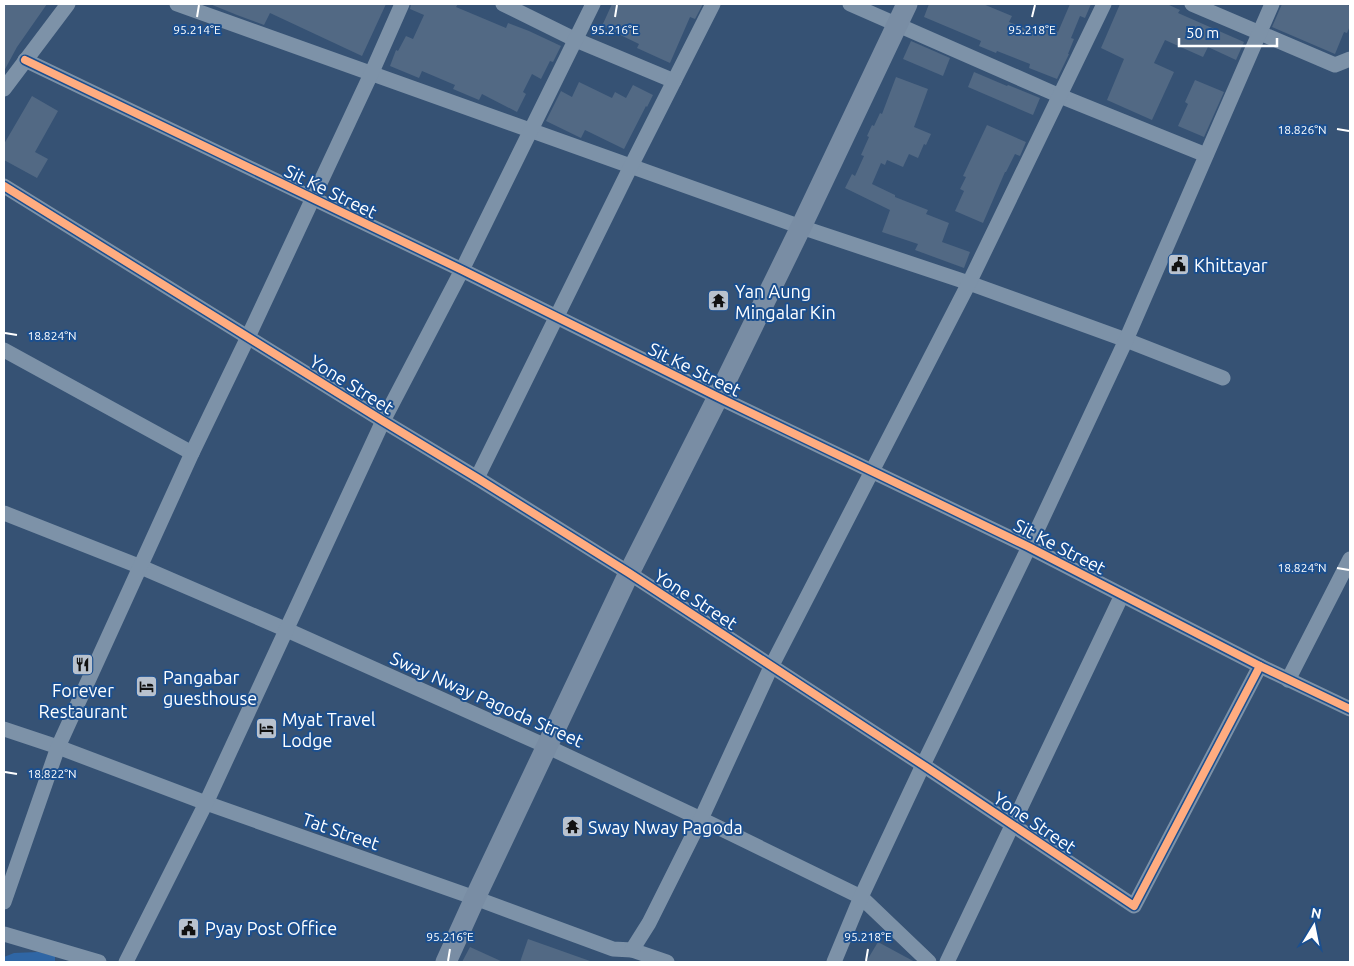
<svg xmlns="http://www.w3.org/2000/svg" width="1354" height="966" font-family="Ubuntu,sans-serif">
<rect width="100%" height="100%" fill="#365274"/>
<path fill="#2f66a5" d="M38,952L55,956V962H4V957L14,953Z"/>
<g fill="#526984">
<path d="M4,4H47L17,47L4,71Z"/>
<path d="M210,4H386L362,56L270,13L264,25L237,15Z"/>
<path d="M411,4H458L456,7L506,28L508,23L529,31L561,46L553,62L550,61L541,79L532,74L523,92L526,94L517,112L482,94L479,100L453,89L455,85L422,71L419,78L390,66L396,50L398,51L406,36L413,39L424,15L410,9Z"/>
<path d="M612,4H703L695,19L690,17L670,63L637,48L639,44L602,26Z"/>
<path d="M929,4H983L1012,16L1009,22L1043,35L1046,27L1058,32L1070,4H1091L1085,18L1080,16L1071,38L1074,39L1068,54H1069L1057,79L1029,68L1030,64L997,51L996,53L979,46L981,41L924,17Z"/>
<path d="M1120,4H1167L1180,10L1178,13L1244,42L1236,60L1208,47L1203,57L1165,40L1154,63L1174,72L1152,120L1107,100L1124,59L1101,48Z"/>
<path d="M1282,4H1345L1350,6V26L1347,33L1344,32L1335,54L1272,27Z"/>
<path d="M911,41L950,58L943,76L903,59Z"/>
<path d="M974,72L1007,86L1008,85L1040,98L1033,115L968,87Z"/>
<path d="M896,77L928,89L914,127L931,134L926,145L924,144L918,158L909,154L903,167L887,160L885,165L881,163L872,184L895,195V197L928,210L926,214L949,223L942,242L970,252L964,268L915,250L918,244L882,232L890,210L845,188L852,174L855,176L864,156L861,155L869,137L867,136L872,125L874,126L880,113L882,114Z"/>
<path d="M1195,80L1224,92L1204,137L1178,126L1188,104L1185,102Z"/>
<path d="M579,82L612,98L615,92L626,98L633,85L653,95L647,107L646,106L624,149L585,130L581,138L546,121L561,91L572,97Z"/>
<path d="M32,96L58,111L35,152L48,159L37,178L4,160V144Z"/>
<path d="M987,125L1026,142L1020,156L1015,154L1006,172H1005L983,223L955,211L964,191L960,189L966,177L963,176Z"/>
<path d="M528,939L590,961L589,962H520Z"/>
<path d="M878,942L915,962H866Z"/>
<path d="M470,947L503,962H462Z"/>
</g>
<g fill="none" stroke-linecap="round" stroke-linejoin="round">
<g stroke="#7d92a8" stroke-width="15">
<path d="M177,4L801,227L969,283L1126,340L1223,378"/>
<path d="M503,4L576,40L674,81"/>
<path d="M850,4L1060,96L1206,155"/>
<path d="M1192,4L1335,65L1350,59"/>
<path d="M25,60L462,270L718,397L1029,547L1260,666L1350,709"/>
<path d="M4,89L68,4"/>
<path d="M4,186L383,421L477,478L629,573L923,765L1134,906L1260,666"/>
<path d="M4,350L192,453"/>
<path d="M477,478L631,166L713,4"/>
<path d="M4,513L141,567L287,630L546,746L701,819L861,897L929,962"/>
<path d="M1288,680L1350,559"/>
<path d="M4,729L58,747L206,803L475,898L613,949L632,950L667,962"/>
<path d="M4,902L58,747L192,453L248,337L372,72L402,4"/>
<path d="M4,934L99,962"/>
<path d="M632,950L649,923L701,819L771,667L969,283L1104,4"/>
<path d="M126,962L206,803L383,421L462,270L593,4"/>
<path d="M834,962L861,897L923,765L1029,547L1126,340L1272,4"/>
<path d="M947,962L1122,595"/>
</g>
<path stroke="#798da4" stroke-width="21" d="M446,962L475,898L629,573L718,397L801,227L907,4"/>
<defs>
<g id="cycleway">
<path d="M25,60L462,270L718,397L1029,547L1260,666L1350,709"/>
<path d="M4,186L383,421L477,478L629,573L923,765L1134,906L1260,666"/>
</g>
</defs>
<use href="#cycleway" stroke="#1b4f8f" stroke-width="11"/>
<use href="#cycleway" stroke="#ffac80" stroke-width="8"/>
</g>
<path fill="none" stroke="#fff" stroke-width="2" d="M197,17L199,5M615,17L617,5M1032,17L1035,5M1337,129L1349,131M5,333L17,335M1337,568L1349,570M5,772L17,774M448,961L450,949M866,961L868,949"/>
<defs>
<symbol id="civic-square" viewBox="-11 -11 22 22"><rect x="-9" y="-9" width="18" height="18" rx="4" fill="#b9c2ce" stroke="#1b4f8f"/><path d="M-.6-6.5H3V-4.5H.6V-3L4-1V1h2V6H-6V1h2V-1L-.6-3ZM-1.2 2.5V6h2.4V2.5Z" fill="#111"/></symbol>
<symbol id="temple-square" viewBox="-11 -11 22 22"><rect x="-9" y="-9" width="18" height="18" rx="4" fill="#b9c2ce" stroke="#1b4f8f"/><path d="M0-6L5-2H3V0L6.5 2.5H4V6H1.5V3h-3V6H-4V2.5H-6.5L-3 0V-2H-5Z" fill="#111"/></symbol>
<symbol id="restaurant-square" viewBox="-11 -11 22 22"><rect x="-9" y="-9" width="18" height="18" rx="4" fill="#b9c2ce" stroke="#1b4f8f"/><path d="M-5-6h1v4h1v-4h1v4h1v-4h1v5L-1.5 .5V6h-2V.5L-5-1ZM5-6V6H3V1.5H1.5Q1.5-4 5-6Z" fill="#111"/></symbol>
<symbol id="hotel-square" viewBox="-11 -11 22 22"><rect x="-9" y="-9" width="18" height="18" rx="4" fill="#b9c2ce" stroke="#1b4f8f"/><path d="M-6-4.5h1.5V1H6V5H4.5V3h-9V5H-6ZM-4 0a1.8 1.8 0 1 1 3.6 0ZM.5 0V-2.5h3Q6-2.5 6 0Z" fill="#111"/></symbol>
</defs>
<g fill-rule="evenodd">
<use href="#civic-square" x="1166" y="252" width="25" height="25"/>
<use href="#temple-square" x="706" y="288" width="25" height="25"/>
<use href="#restaurant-square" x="70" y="652" width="25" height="25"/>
<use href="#hotel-square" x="134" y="674" width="25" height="25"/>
<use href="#hotel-square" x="254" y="716" width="25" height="25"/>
<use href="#temple-square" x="560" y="814" width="25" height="25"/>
<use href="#civic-square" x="176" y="916" width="25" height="25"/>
</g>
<g text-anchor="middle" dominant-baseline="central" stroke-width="4" stroke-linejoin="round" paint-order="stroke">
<g font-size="18" fill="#fff" stroke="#1b4f8f">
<text transform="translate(331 191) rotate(26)">Sit Ke Street</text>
<text transform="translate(695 369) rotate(26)">Sit Ke Street</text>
<text transform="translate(352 384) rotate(32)">Yone Street</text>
<text transform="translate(1060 546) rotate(27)">Sit Ke Street</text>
<text transform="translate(696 599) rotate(33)">Yone Street</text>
<text transform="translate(487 699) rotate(24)">Sway Nway Pagoda Street</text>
<text transform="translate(1035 822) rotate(34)">Yone Street</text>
<text transform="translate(341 831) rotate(19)">Tat Street</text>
</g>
<g font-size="18" fill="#fff" stroke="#1b4f8f" text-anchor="start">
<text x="1194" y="265">Khittayar</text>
<text x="735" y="291">Yan Aung<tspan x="735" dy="21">Mingalar Kin</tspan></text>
<text x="163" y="677">Pangabar<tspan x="163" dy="21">guesthouse</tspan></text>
<text x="83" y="690" text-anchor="middle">Forever<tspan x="83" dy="21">Restaurant</tspan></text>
<text x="282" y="719">Myat Travel<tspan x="282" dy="21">Lodge</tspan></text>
<text x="588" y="827">Sway Nway Pagoda</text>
<text x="205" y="928">Pyay Post Office</text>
</g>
</g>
<g font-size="12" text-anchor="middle" fill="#fff" stroke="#1b4f8f" stroke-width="4" stroke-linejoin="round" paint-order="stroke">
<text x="197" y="34">95.214°E</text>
<text x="615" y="34">95.216°E</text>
<text x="1032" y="34">95.218°E</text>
<text x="1302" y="134">18.826°N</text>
<text x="52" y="340">18.824°N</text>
<text x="1302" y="572">18.824°N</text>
<text x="52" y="778">18.822°N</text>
<text x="450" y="941">95.216°E</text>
<text x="868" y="941">95.218°E</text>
</g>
<rect width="1354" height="966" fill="none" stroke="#ffffff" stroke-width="10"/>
<g transform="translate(1314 926) rotate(10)" stroke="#1b4f8f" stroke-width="4" paint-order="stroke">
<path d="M0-4L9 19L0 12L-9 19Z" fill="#ffffff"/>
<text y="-8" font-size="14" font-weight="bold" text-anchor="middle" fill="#ffffff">N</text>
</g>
<path d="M1179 38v8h98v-8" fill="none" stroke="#ffffff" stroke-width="2.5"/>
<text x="1186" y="38" font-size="15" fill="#ffffff" stroke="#1b4f8f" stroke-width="4" paint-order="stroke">50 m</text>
</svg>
